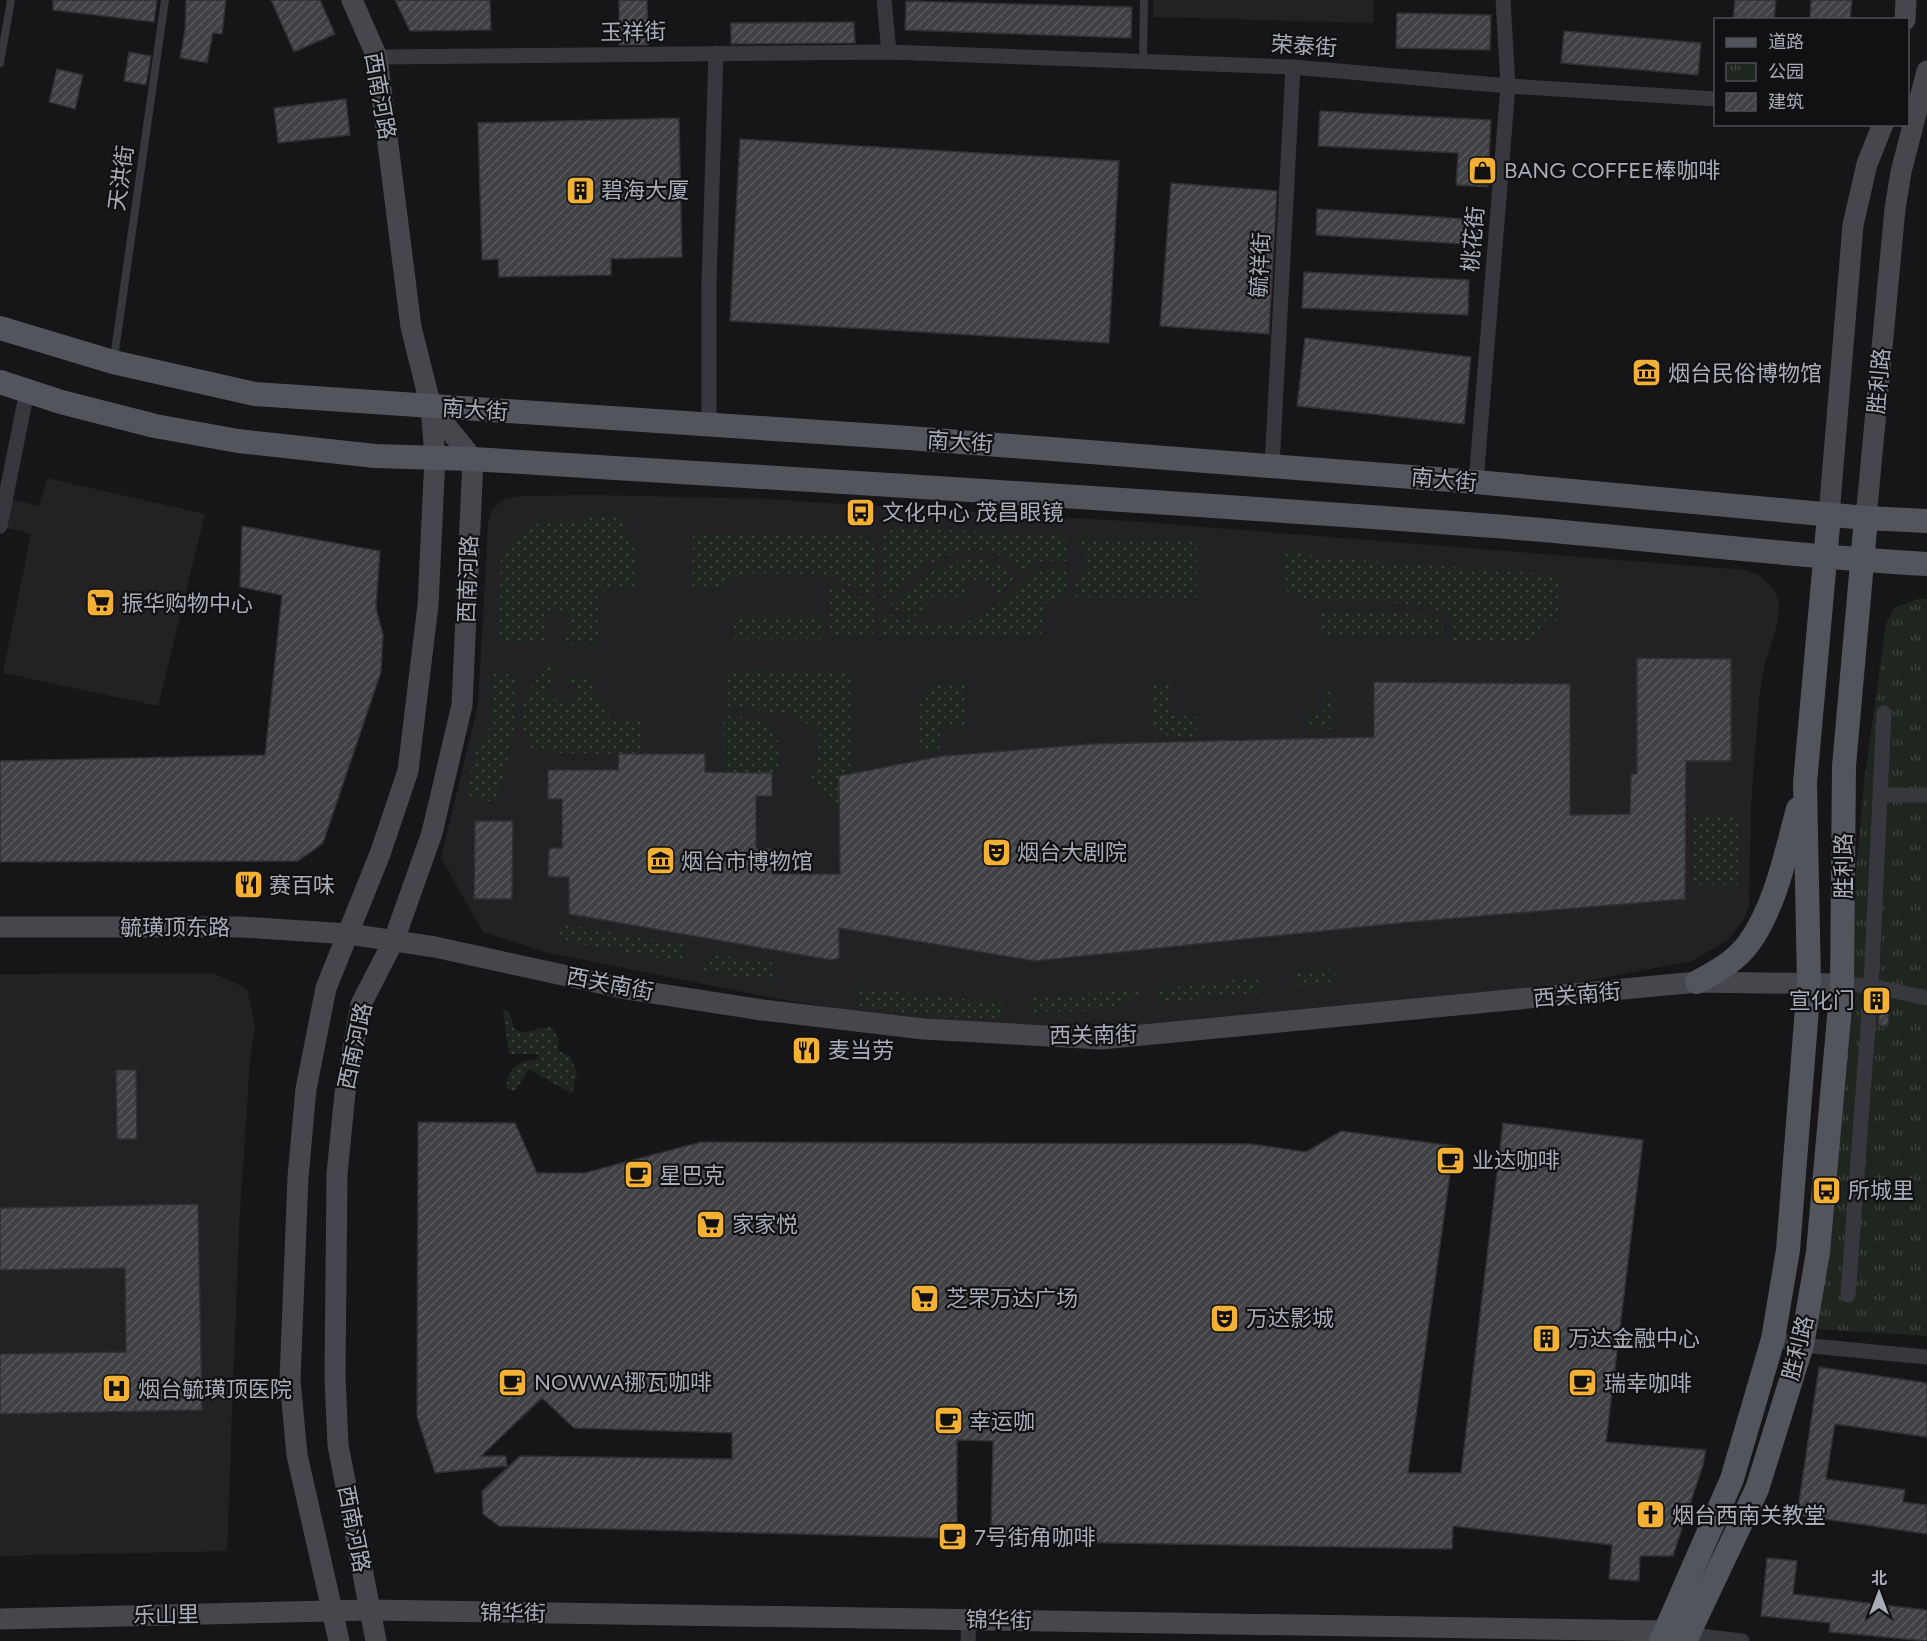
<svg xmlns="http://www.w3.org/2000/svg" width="1927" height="1641" font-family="Figtree,'Noto Sans SC',sans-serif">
<defs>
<pattern id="grass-dots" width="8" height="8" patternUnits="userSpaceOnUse" patternTransform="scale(1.5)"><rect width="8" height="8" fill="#1e261f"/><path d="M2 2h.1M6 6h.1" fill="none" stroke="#3c433d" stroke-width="1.8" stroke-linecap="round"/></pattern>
<pattern id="park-tufts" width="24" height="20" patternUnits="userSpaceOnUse" patternTransform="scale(1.5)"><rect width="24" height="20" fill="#1e261f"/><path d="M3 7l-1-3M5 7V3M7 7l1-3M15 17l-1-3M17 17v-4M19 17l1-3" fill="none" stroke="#3c433d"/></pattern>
<pattern id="building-hatch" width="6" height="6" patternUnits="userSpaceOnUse" patternTransform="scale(1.5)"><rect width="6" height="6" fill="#404145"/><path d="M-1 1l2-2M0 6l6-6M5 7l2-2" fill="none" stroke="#595a5e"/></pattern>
</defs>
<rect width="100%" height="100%" fill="#161618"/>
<g fill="#222225">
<path d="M1153,0H1374L1373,23L1153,17Z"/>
<path d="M47,478L205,514L158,706L3,673L31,534L0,526V496L39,506Z"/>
<path d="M597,495L764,499L1142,522L1745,570L1759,575L1771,586L1779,600L1778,621L1764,667L1759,699L1751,806L1749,904L1744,919L1728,940L1692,961L1527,992L1122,1027L1064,1029L876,1015L773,998L549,953L483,932L441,858L478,704L488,524L493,508L506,498L522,496Z"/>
<path d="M212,973L236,983L248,991L255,1026L250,1060L239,1228L227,1551L0,1556V974Z"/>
</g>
<g fill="url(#grass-dots)">
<path d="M581,516H626V539L638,540L637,589L598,591V644L561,645L567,638L569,613L544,614V641L499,643L501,554C519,522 547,520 581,520Z"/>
<path d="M895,528L1045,534L1067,538V561H1042L1021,571C979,524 915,567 881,602V540L883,534Z"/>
<path d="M854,533L872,542L875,551L874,597L830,577L818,574L746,573L725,583L722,589H692L693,534Z"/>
<path d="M1073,538L1197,539V598L1073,597V583C1089,569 1089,552 1073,538Z"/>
<path d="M1282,551H1295L1319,557L1559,575L1558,621H1540V632L1535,640H1451L1450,617L1440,611C1419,605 1394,602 1372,601C1343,600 1306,606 1282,588Z"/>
<path d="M981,558L1003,567L1014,578L998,594L986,580H966L965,597H927L926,616L910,615L888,606C916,581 942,558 981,558Z"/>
<path d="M1043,569H1067L1068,594L1052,599L1044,605L1041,636H880L881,610C901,622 950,630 972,620C981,616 995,606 1003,600C1018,587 1024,575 1043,569Z"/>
<path d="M830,583L874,603L873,637L830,636Z"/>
<path d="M1321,611H1375L1435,617L1442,623L1445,638H1321Z"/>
<path d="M824,616V639H734V617Z"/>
<path d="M541,665H560V673L554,674V684H544L549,696C558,701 567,704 575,697V684H567V676H594V697L606,703L609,718H640V754L554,753L533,750C514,728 521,694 541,675Z"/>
<path d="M728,670L854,672V773L839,776V812L815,787L809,775L818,763L819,733C797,709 757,712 728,706Z"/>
<path d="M493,674H516C520,720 508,759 496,803L465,795L480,737L488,734L492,716Z"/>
<path d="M1152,682H1169V716H1197V737C1144,737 1152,731 1152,682Z"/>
<path d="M931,684H965L964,725L945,728L940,734L939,752H920C920,732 914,698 931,684Z"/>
<path d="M1324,689H1335L1334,729L1307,728V714H1323Z"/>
<path d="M723,716C773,716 780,726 780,773L724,772Z"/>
<rect x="1694" y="815" width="44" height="70"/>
<path d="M561,924L685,945L682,962L558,940Z"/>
<path d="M710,954L774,963L772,981L702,971Z"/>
<path d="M1335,969L1334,984L1294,987V971Z"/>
<path d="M1262,977V992L1156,1003L1157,989Z"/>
<path d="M859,988L1004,1003V1019L929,1016L857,1006Z"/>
<path d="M1143,989C1118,1017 1066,1010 1031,1012L1032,998Z"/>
<path d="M503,1010L509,1012L514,1028L520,1032C532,1033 540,1027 551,1027L559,1039L558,1051L570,1056L577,1073L572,1094L529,1069L515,1091L506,1088C509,1065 517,1062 538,1059L537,1054H509Z"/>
</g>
<path fill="url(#park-tufts)" d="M1918,599H1927V1336L1815,1329L1864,783L1886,624L1895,607Z"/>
<g fill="url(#building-hatch)" stroke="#303034" stroke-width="1.5">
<path d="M53,0H157L154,22L53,10Z"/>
<path d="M186,0H226L222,34L213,33L207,63L180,58L185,30Z"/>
<path d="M271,0H320L335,34L294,52Z"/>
<path d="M395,0H490L491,30L410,31Z"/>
<path d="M619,0H647L648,45H619Z"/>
<path d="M1735,0H1776L1774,20H1733Z"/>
<path d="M1811,0H1852L1850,20H1810Z"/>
<path d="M906,1L1132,7L1131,38L905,30Z"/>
<path d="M1397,13L1491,15L1490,50L1396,48Z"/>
<path d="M854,22L855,43L731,44V23Z"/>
<path d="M1564,31L1701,43L1698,75L1561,63Z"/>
<path d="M129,52L151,56L146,85L124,81Z"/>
<path d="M57,69L83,75L75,109L49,102Z"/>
<path d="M346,99L350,135L278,143L274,108Z"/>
<path d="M1320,111L1491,120L1488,187L1456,185L1458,153L1318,146Z"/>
<path d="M679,118L682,257L611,259V275L499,277L498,259L482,260L478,123Z"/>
<path d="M740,139L1119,161L1109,343L730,321Z"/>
<path d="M1171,183L1277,191L1269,334L1160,326Z"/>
<path d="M1317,209L1482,220L1481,245L1316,235Z"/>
<path d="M1304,272L1469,280L1468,315L1302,308Z"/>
<path d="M1305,338L1471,357L1464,424L1297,406Z"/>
<path d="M242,526L380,551L376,608L383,635L381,672L323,843L298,861L0,862V761L265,755L282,595L240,587Z"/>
<path d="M1637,658L1731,659V761H1686L1685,899L1410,922L1035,961L839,928V958L831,960L569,914V877H548L549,848H562V799H548V770H618L619,754H705V772L772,773V796H756V848L772,849V874H840L839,776L942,756L1091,744L1374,737V682L1570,684V815L1630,814L1631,774H1637Z"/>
<path d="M475,821H513L512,899H474Z"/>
<path d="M1880,998L1890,1000L1888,1026L1878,1025Z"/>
<path d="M116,1070H136L137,1139H117Z"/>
<path d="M418,1122L515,1123L537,1173H584L701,1142L1251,1144L1306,1152L1341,1131L1454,1146L1408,1473H1461L1503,1123L1643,1140L1606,1442L1706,1450L1703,1465L1673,1556H1640L1639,1581L1609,1579L1612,1545L1453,1526L1452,1549L1002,1541L991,1527L993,1441L957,1440V1524L942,1538L499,1526L483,1514L482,1491L520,1456L732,1459V1433L574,1428L542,1398L481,1456H506L507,1466L435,1473L417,1417Z"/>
<path d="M198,1204L202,1410L0,1414V1354L126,1352L125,1268L0,1270V1208Z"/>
<path d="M1819,1367L1927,1383V1437L1835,1424L1826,1479L1905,1490L1903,1502L1927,1505V1534L1797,1515Z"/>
<path d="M1767,1558L1797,1561L1793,1594L1927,1610V1641L1829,1632L1830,1623L1761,1616Z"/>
</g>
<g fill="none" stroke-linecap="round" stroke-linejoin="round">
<g stroke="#37383d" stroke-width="8">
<path d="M1143,61L1144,0"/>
<path d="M0,63L11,0"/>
<path d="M114,358L165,0"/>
</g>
<g stroke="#37383d" stroke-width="15">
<path d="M884,0L889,52"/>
<path d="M377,57L889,52L1293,67L1508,86L1716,99"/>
<path d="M709,426V285L716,53"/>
<path d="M1272,466L1293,67"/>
<path d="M1476,482L1508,86L1503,0"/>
<path d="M0,526L27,391"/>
<path d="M1882,795H1927"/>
<path d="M1842,984L1871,986L1927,998"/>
<path d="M1848,1295L1871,986L1884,713"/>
<path d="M1773,1339L1802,1345L1927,1357"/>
<path d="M1682,1634L1742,1641"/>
<path d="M968,1641L969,1620"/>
</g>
<g stroke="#45474d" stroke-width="21">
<path d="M1905,20L1906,0"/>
<path d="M1829,515L1853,225L1867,164L1883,124"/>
<path d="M1866,518L1895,209L1901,172L1927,71"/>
<path d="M0,927H241L349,934L435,947L627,989L762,1010L924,1029L1101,1039L1697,982L1842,984"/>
<path d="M0,1619L370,1610L1665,1631"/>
<path d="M339,1641L297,1455L290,1380L298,1177L306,1089L326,988L380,854L408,771L428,605L435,457L431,407L411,327L377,57L352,0"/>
<path d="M376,1641L338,1445L335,1377L337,1174L345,1093L361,1004L394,940L432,833L462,705L473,459L431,407"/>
</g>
<g stroke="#53555c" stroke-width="24">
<path d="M0,328L113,362L255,394L909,438L1476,482L1866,518L1927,521"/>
<path d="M0,382L61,402L155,426L238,441L375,456L473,459C804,480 1136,499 1467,524C1621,535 1773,555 1927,564"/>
<path d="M1697,982C1716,972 1736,961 1749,943C1776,905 1786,853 1798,809"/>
<path d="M1661,1641L1732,1479L1773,1339L1788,1250L1809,983L1805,783L1829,515"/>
<path d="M1685,1641L1757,1489L1802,1345L1818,1252L1842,984L1844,766L1866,518"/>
</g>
</g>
<defs>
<symbol id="shop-square" viewBox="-11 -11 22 22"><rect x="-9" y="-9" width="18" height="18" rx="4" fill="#f2b134" stroke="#111113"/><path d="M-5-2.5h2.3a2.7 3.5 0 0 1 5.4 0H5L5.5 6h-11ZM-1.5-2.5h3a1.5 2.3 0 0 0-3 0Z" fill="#111"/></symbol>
<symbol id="building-square" viewBox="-11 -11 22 22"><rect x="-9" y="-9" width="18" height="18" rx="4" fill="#f2b134" stroke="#111113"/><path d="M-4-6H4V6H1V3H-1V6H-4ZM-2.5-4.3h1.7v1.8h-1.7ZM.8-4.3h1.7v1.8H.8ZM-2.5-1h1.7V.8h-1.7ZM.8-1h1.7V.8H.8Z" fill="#111"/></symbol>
<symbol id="museum-square" viewBox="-11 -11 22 22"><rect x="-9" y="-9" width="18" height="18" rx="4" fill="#f2b134" stroke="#111113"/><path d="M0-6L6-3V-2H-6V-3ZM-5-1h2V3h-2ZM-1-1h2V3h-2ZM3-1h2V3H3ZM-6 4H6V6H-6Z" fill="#111"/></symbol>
<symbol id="bus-square" viewBox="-11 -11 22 22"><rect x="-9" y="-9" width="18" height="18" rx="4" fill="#f2b134" stroke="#111113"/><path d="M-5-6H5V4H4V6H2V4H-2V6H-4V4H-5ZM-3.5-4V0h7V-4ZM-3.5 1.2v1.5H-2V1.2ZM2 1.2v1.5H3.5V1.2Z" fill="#111"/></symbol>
<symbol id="supermarket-square" viewBox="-11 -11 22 22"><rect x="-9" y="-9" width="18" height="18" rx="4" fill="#f2b134" stroke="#111113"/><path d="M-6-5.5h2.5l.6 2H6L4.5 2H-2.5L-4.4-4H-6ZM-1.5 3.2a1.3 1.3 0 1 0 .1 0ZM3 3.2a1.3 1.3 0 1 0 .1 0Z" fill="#111"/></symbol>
<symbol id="theatre-square" viewBox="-11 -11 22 22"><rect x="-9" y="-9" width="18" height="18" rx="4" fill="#f2b134" stroke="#111113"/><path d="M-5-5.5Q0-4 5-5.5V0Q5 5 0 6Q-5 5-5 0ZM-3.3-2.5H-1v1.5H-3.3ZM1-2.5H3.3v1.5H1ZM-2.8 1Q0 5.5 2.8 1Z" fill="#111"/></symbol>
<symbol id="restaurant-square" viewBox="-11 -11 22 22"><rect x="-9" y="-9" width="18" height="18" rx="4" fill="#f2b134" stroke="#111113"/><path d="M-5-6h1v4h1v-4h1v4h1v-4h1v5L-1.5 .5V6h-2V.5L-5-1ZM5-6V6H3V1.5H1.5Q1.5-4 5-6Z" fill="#111"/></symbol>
<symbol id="cafe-square" viewBox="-11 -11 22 22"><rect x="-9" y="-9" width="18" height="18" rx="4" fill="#f2b134" stroke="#111113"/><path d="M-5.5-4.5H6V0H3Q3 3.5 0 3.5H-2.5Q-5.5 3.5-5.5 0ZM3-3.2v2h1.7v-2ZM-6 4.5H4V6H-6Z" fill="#111"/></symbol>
<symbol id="hospital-square" viewBox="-11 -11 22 22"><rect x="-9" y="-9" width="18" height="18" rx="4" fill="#f2b134" stroke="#111113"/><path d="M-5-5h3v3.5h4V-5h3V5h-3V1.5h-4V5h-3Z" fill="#111"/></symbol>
<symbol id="church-square" viewBox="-11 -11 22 22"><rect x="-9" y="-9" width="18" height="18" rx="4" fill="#f2b134" stroke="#111113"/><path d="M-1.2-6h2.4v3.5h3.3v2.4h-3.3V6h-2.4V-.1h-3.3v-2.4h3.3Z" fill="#111"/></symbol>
</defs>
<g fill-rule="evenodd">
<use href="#shop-square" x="1466" y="154" width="33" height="33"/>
<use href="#building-square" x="564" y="174" width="33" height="33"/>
<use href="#museum-square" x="1630" y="356" width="33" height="33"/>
<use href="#bus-square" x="844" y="496" width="33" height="33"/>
<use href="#supermarket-square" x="84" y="586" width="33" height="33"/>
<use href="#theatre-square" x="980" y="836" width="33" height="33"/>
<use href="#museum-square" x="644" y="844" width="33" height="33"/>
<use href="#restaurant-square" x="232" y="868" width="33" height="33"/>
<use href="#building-square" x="1860" y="984" width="33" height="33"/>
<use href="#restaurant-square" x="790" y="1034" width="33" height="33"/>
<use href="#cafe-square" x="1434" y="1144" width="33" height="33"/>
<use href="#cafe-square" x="622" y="1158" width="33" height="33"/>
<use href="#bus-square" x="1810" y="1174" width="33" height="33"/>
<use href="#supermarket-square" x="694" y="1208" width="33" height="33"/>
<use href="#supermarket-square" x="908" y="1282" width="33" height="33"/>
<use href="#theatre-square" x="1208" y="1302" width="33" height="33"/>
<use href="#building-square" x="1530" y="1322" width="33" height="33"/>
<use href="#cafe-square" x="496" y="1366" width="33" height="33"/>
<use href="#cafe-square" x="1566" y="1366" width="33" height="33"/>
<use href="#hospital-square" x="100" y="1372" width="33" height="33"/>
<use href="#cafe-square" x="932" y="1404" width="33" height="33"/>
<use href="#church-square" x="1634" y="1498" width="33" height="33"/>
<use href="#cafe-square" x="936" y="1520" width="33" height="33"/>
</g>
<g text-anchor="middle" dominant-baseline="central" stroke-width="4.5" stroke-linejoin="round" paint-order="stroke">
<g font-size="22" fill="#a8adb8" stroke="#111113">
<text transform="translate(633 32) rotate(-1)">玉祥街</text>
<text transform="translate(1304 46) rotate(4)">荣泰街</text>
<text transform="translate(380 96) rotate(80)">西南河路</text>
<text transform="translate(121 178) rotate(-82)">天洪街</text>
<text transform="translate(1473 239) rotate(-85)">桃花街</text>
<text transform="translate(1260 265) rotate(-87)">毓祥街</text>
<text transform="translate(1879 381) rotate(-85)">胜利路</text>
<text transform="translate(475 410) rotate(4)">南大街</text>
<text transform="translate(960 442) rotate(4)">南大街</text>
<text transform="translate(1444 480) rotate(5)">南大街</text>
<text transform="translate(468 579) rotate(-88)">西南河路</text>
<text transform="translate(1843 866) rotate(-90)">胜利路</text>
<text x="175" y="927">毓璜顶东路</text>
<text transform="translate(610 984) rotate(11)">西关南街</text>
<text transform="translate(1577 995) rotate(-5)">西关南街</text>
<text transform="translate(1093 1035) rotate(-1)">西关南街</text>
<text transform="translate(355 1046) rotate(-78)">西南河路</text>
<text transform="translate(1798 1348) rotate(-76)">胜利路</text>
<text transform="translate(354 1529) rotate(79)">西南河路</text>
<text transform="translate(513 1613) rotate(1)">锦华街</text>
<text transform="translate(166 1615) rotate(-1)">乐山里</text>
<text transform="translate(999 1620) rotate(1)">锦华街</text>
</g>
<g font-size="22" fill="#a8adb8" stroke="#111113" text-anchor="start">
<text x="1504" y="170">BANG COFFEE棒咖啡</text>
<text x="601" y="190">碧海大厦</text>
<text x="1668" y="373">烟台民俗博物馆</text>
<text x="882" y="512">文化中心 茂昌眼镜</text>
<text x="121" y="603">振华购物中心</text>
<text x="1017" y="852">烟台大剧院</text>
<text x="681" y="861">烟台市博物馆</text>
<text x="269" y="885">赛百味</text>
<text x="1855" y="1000" text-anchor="end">宣化门</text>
<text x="828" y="1050">麦当劳</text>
<text x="1472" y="1160">业达咖啡</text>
<text x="659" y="1175">星巴克</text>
<text x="1848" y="1190">所城里</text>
<text x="732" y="1224">家家悦</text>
<text x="946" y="1298">芝罘万达广场</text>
<text x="1246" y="1318">万达影城</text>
<text x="1568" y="1338">万达金融中心</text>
<text x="534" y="1382">NOWWA挪瓦咖啡</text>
<text x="1604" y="1383">瑞幸咖啡</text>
<text x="138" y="1389">烟台毓璜顶医院</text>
<text x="969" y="1421">幸运咖</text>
<text x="1672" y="1515">烟台西南关教堂</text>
<text x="974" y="1537">7号街角咖啡</text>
</g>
</g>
<rect x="1714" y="18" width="195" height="108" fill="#111113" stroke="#4d4f55" stroke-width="1.5"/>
<rect x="1726" y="38" width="30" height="9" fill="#53555c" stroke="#4d4f55" stroke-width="1.5"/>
<text x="1768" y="48" font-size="18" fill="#a8adb8">道路</text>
<rect x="1726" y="63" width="30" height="18" fill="url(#park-tufts)" stroke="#4d4f55" stroke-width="1.5"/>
<text x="1768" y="78" font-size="18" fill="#a8adb8">公园</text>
<rect x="1726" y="93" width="30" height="18" fill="url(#building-hatch)" stroke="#4d4f55" stroke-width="1.5"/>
<text x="1768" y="108" font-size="18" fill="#a8adb8">建筑</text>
<g transform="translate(1879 1593)" stroke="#111113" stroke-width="4.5" paint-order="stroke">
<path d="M0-4.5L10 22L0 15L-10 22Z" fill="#a8adb8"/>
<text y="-9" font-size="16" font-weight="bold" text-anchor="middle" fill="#a8adb8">北</text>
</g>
</svg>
